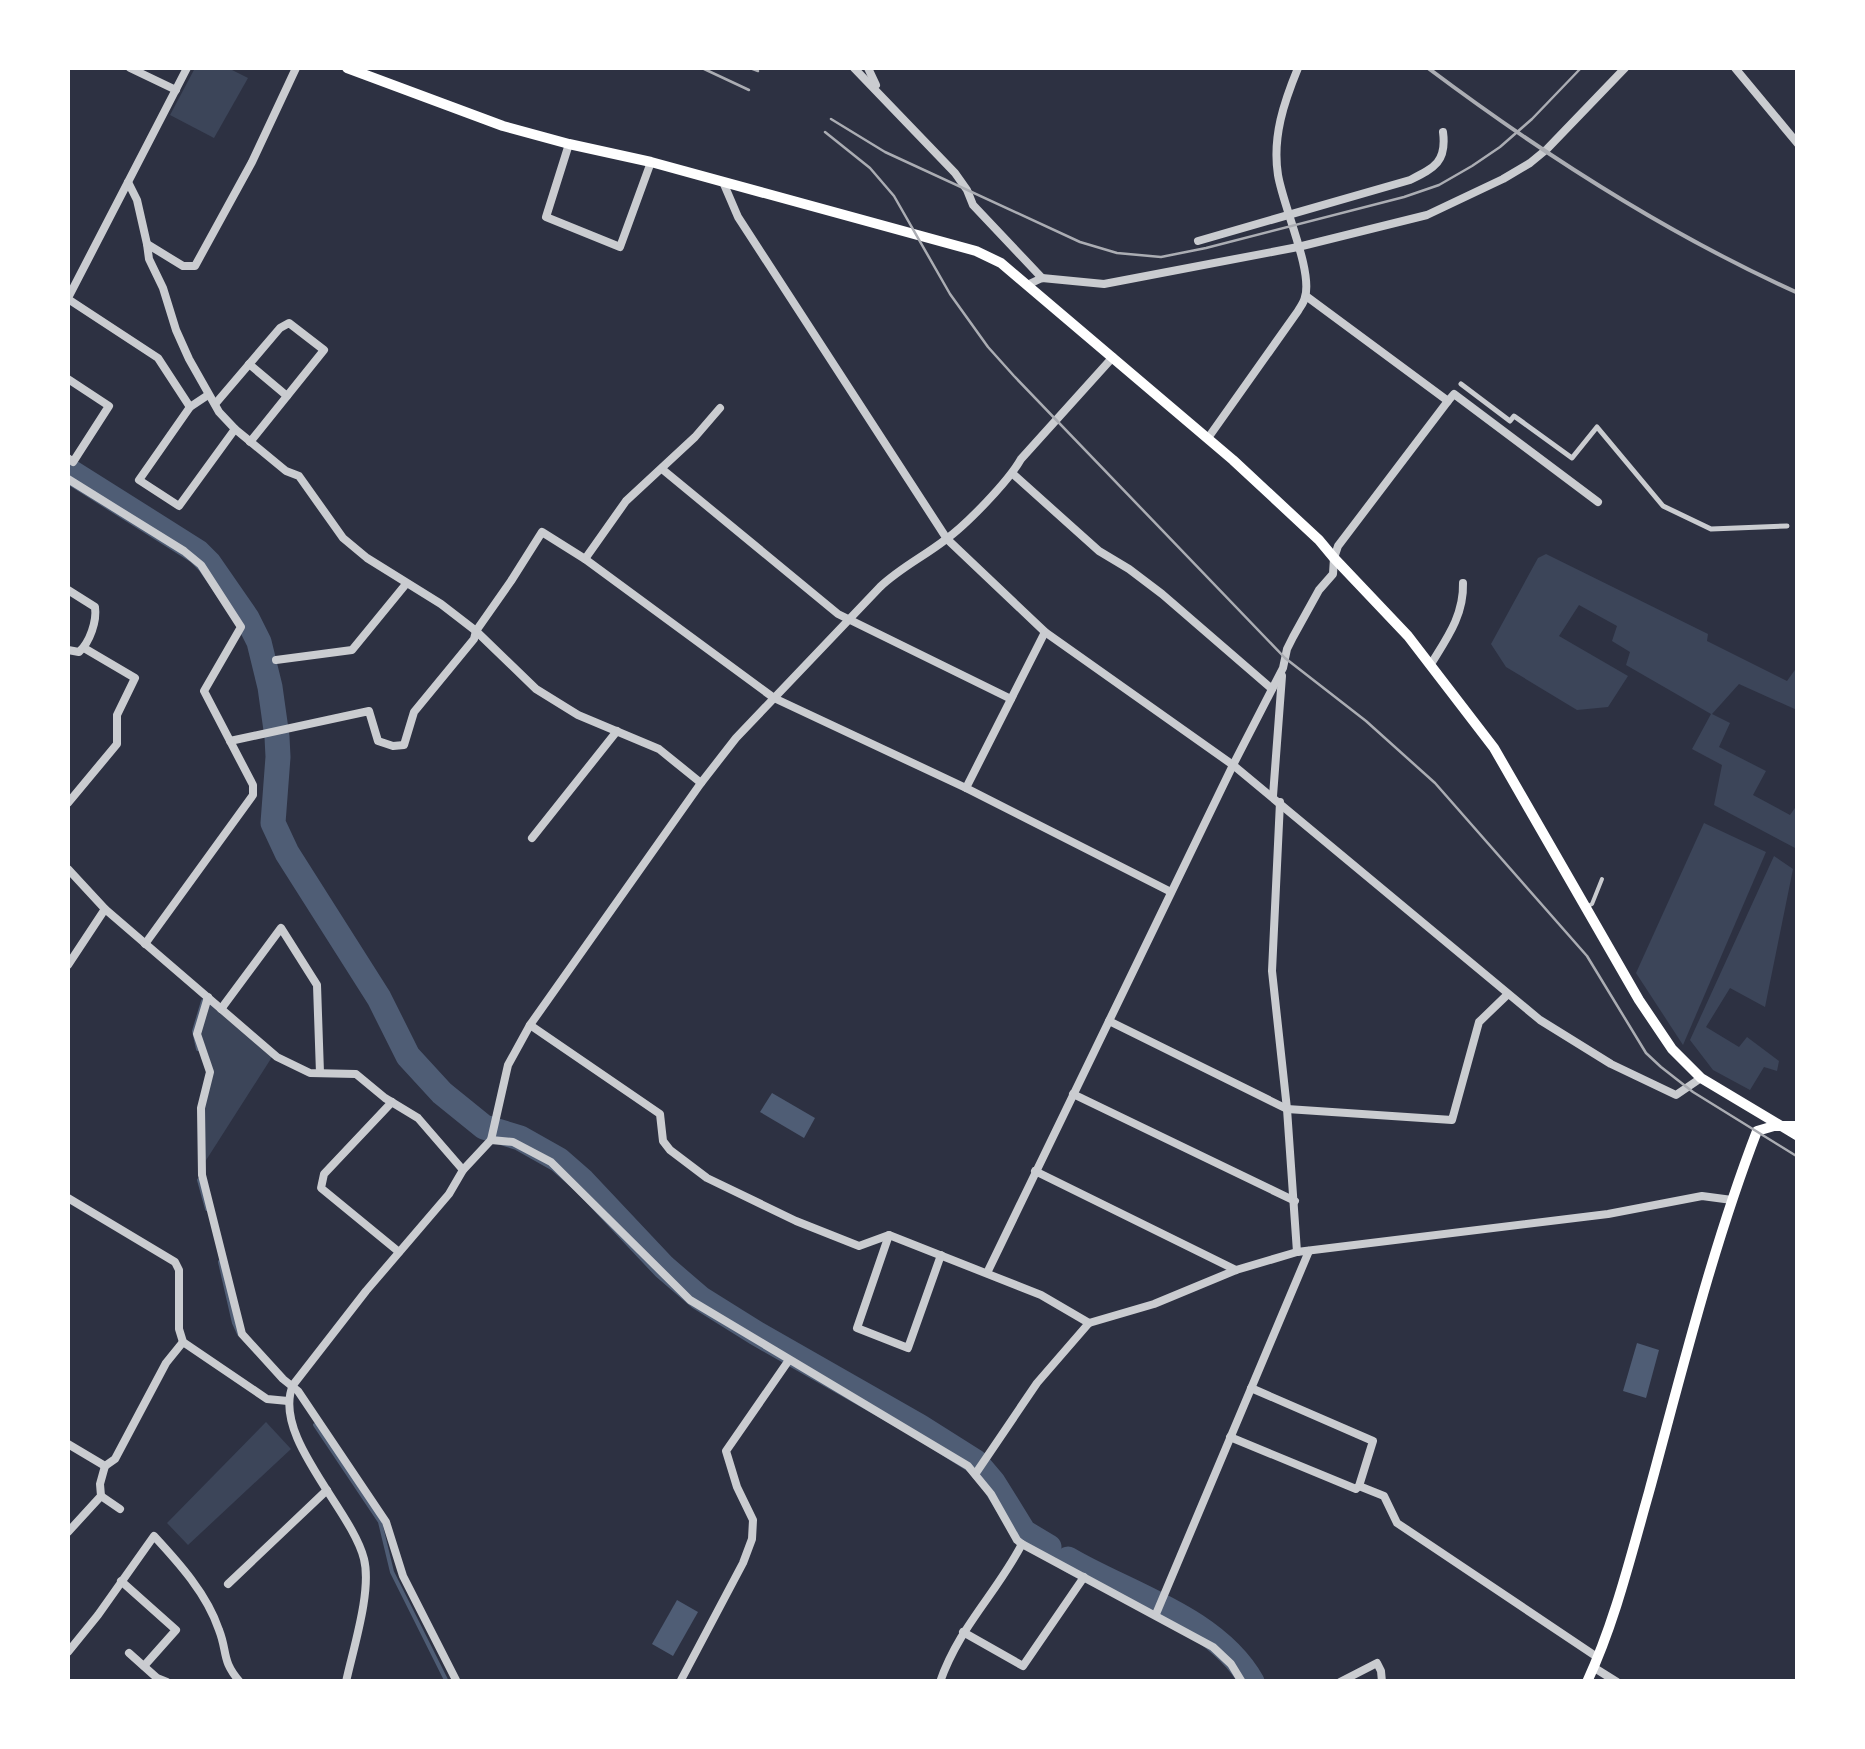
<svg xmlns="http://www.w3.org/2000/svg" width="1865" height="1749" font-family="'Nunito Sans',sans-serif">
<rect width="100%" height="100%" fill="#2d3142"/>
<g fill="#3c4559">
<path d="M195,68H228L248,78L214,138L170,115Z"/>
<path d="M1546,554L1708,634L1707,641L1787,681L1797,667V710L1739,684L1712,714L1730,723L1719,747L1766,771L1753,795L1790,815L1797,805V849L1714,805L1722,765L1692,749L1711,714L1626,665L1630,652L1612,641L1617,626L1579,605L1559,636L1628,676L1608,707L1577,710L1506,667L1491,644L1538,558Z"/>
<path d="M1704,823L1766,852L1683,1045L1636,973Z"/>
<path d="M1774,856L1793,869L1765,1007L1730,988L1706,1027L1739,1047L1747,1037L1779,1061L1777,1071L1764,1067L1750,1090L1713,1070L1690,1040Z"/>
<path d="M209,1002L272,1057L203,1165L205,1123L204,1108L212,1073L209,1057L200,1033Z"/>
<path d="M266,1422L291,1449L188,1545L167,1523Z"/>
</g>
<g fill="#4f5d75">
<path d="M772,1093L815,1118L804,1138L760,1112Z"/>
<path d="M1637,1343L1659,1350L1646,1398L1623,1391Z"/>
<path d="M677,1600L698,1612L673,1656L652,1644Z"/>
</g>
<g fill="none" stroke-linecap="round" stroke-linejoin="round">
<g stroke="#4f5d75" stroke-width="4">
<path d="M198,1049L194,1031L203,1001"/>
<path d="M199,1180L207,1209"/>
<path d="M220,1262L234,1323L239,1334"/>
<path d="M315,1425L380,1522L392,1572L447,1682"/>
</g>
<g stroke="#4f5d75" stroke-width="25">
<path d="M68,470L198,552L209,563L247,618L259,642L270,687L277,737L278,757L273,823L287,853L379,998L408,1056L442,1093L484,1127L520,1138L559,1160L583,1181L664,1267L700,1298L756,1333L919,1426L976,1462L993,1482L1024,1532L1049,1547"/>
<path d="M1068,1559C1127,1594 1216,1618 1252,1682"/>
</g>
<path stroke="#caccd0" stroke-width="4" d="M1586,907L1592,904L1602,879"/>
<path stroke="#caccd0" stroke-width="5" d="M1461,384L1510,421L1514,416L1572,458L1597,427L1663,506L1711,529L1787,526"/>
<g stroke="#caccd0" stroke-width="8">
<path d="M130,68L176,90"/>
<path d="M854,68L955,173L967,190L973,205L1042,278"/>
<path d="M868,68L876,85"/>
<path d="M1735,68L1798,144"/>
<path d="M569,144L546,217L620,247L651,162"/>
<path d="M128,182L137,200L147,244L183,266H195L252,162L296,68"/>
<path d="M723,182L738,217L947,539L1045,632L1233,765L1540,1020L1611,1064L1676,1095L1701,1078"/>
<path d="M1198,241L1410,180C1434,168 1447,162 1443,132"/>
<path d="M147,244L149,259L163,288L176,330L189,359L219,412L235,429L286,471L299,476L343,538L367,558L441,604L476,631L536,689L578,715L659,749L701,783"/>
<path d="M1027,285L1042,278L1104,284L1298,247L1427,215L1503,179L1530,163L1547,149L1625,68"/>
<path d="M1306,296L1448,401"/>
<path d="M68,298L187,68"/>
<path d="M68,299L158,358L190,407"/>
<path d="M249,364L287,396"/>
<path d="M68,379L109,406L73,462L68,458"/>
<path d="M208,395L190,407L139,480L179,506L235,429"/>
<path d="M216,403L280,328L289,323L324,350L250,442"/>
<path d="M1208,438L1298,311C1300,307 1304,303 1305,297C1313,271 1283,206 1278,175C1272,137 1284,102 1298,68"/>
<path d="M662,469L838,614L1011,699"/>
<path d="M1013,474L1099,551L1129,569L1162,594L1272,689"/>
<path d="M68,479L184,551L201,565L241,627L204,691L253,785V795L145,944"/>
<path d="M585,559L626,501L695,437L720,408"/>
<path d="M68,590L95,607C97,621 90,642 79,652L68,650"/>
<path d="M276,660L352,650L406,584"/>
<path d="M1431,664C1447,638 1464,615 1463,583"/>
<path d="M230,741L369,711L378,741L393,746L404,745L414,712L474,639L476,631L511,581L542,532L585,559L774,698L966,788L1171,892"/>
<path d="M966,788L1045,632"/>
<path d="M1273,796L1282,676"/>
<path d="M1280,802L1272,971L1287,1109L1297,1252"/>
<path d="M68,803L117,744V715L135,678L84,648"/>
<path d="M532,838L617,731"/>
<path d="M68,869L105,909L277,1057L310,1073L356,1074L385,1098L418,1118L463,1170"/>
<path d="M68,965L105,909"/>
<path d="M208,997L197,1034L210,1072L201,1108L202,1175L242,1334L283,1379L298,1391L386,1522L403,1576L457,1682"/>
<path d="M221,1009L281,928L317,985L320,1073"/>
<path d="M1109,1021L1287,1109L1452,1120L1479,1022L1507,995"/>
<path d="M530,1025L660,1114L663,1141L670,1150L707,1178L796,1221L859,1246L889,1235L1041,1295L1089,1323"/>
<path d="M1073,1094L1295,1201"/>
<path d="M392,1102L324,1174L321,1188L399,1252"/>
<path d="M491,1140L513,1142L551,1162L690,1300L968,1466L991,1494L1017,1540L1022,1544L1213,1647L1231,1664L1242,1682"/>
<path d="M1035,1171L1236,1270"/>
<path d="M68,1198L175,1262L179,1270V1329L183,1342L267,1399L288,1401"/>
<path d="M889,1235L857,1328L908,1348L941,1255"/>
<path d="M987,1273L1233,765L1283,668L1287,649L1293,637L1319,590L1333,574L1334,558L1338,546L1448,401L1454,394L1598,502"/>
<path d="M1230,1437L1356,1489L1359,1486L1373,1441L1251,1388"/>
<path d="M68,1444L105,1466L115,1459L166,1363L183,1342"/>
<path d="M976,1473L1037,1383L1089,1323L1154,1304L1236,1270L1297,1252L1608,1214L1702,1196L1732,1200"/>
<path d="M1359,1486L1384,1496L1397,1523L1597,1657"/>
<path d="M101,1496L120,1509"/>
<path d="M68,1532L101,1496L100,1484L105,1466"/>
<path d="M121,1581L176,1630L144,1666"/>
<path d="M228,1584L327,1490"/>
<path d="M1156,1614L1309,1251"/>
<path d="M963,1632L1023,1666L1084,1577"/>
<path d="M68,1652L98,1615L154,1536C179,1563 207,1594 219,1630C228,1653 221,1660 240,1682"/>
<path d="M129,1653L157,1678L167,1682"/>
<path d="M1593,1667L1617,1682"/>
<path d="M346,1682C353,1649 372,1591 364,1559C352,1510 271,1436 293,1385L366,1291L449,1194L463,1170L491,1140L508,1065L530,1025L701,783L736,738L880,587C900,568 923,557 945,540C966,525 1008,482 1021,459L1113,357"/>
<path d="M680,1682L743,1563L752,1539L753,1520L737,1487L726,1451L789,1360"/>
<path d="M940,1682C959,1627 996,1594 1022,1544"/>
<path d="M1340,1682L1377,1663L1381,1671L1382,1682"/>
</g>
<g stroke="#fff" stroke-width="10">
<path d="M347,68L503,126L569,144L651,162L976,251L1001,263L1233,460L1319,540L1334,558L1408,636L1494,748L1639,1000L1672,1049L1701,1078L1798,1136"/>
<path d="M1587,1682C1615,1622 1631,1555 1649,1492C1682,1371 1712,1248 1757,1131L1774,1126H1798"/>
</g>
<g stroke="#abadb3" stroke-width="2.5">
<path d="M702,68L749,90"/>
<path d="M750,68L758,71"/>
<path d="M831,119L885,152L1080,242L1117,253L1161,257L1206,248L1404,197L1439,185L1472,166L1500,147L1532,119L1581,68"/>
<path d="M825,132L870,168L894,196L950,294L988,347L1014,376L1285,658L1366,721L1435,783L1587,956L1646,1053L1661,1067L1693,1092L1798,1157"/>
</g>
<path stroke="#abadb3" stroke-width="4" d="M1428,68C1544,155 1665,233 1798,293"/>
</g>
<rect width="1865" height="1749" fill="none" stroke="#ffffff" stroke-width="140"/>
</svg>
